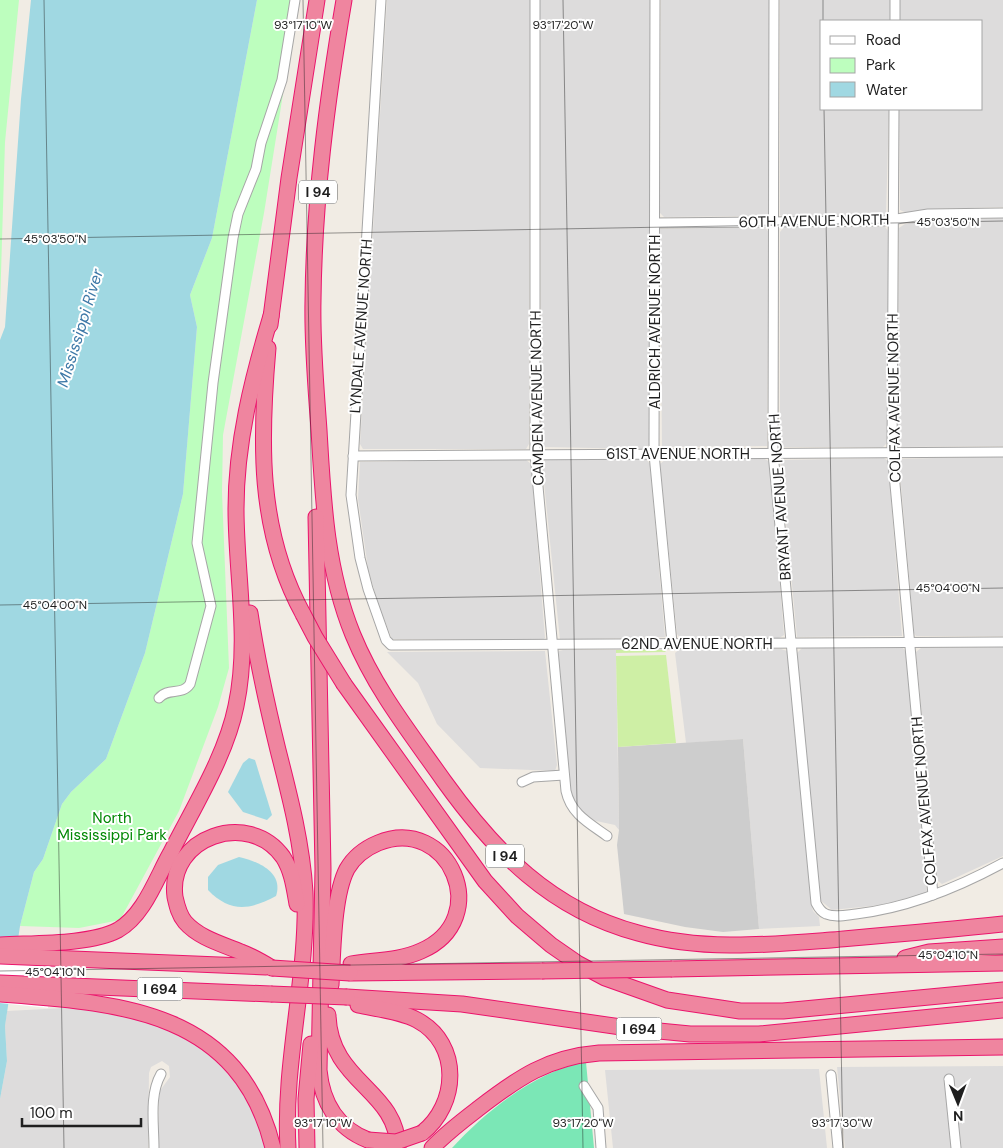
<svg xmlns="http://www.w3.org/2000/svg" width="1003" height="1148" font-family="'DM Sans',sans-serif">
<rect width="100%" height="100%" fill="#f1ece4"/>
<g fill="#dddcdc">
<path d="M387,0H530L529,444L526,449H363L360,444Z"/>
<path d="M540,0H650V444L644,449L544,447L541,443Z"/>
<path d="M661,0H770L769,213L766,216L664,217L660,213Z"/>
<path d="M780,0H890V21H822V109H889L886,215L783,217L780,215Z"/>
<path d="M900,0H1003V207L932,209L907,213L900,210L899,109H982V21H900Z"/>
<path d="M1003,218V446L902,447L897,443L899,228L905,224L920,221Z"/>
<path d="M764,227L769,232L767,446L662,447L660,229Z"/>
<path d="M784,227H885L889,232L887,443L883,447H780V232Z"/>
<path d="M1003,456V636H916L914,633L899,462L900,459Z"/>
<path d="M645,458L650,464L665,637L560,640L542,463L545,460Z"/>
<path d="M763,458L770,462L784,635L779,638L681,639L677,634L660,464L666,459Z"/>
<path d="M884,458L888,461L902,636L797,637L780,460Z"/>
<path d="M525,459L531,464L545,638L542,640L392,639L378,604L368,568L358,499L360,462Z"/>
<path d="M902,647L906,652L927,893L881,905L832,910L820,900L797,653L802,648Z"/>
<path d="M1003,647V856L942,884L937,880L916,652L921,648Z"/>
<path d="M680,649H781L787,651L811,903L813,911L819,917L820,926L759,929L743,739L686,743L675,653Z"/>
<path d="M563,650H616L619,830L615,825L596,821L579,810L573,798L570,787L558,655L559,651Z"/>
<path d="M545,651L557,765L555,771L480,768L437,724L418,683L387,652Z"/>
<path d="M64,1008L123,1010L171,1023L237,1074L272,1148H158L159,1092L170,1077L169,1066L162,1061L151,1067L149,1073L148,1148H0V1099L7,1061L5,1026L7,1011Z"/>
<path d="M1003,1066V1148H845L837,1067Z"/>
<path d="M819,1069L827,1148H613L605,1070Z"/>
</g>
<path fill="#cdcdcd" d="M743,739L759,929L723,932L685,927L624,914L617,845L619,830L618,747Z"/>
<g fill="#ceefa5">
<path d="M616,650H664L666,652L616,653Z"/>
<path d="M666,655L676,743L618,747L616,656Z"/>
</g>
<g fill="#bdfebe">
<path d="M0,0H19L5,142L0,306Z"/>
<path d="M257,0H298L264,213L223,435L222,492L229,668L218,707L179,811L120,920L79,928L20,926L34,872L43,859L62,804L71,792L106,759L145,653L183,494L197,327L190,295L212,238Z"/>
</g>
<path fill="#7be7b6" d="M586,1062L594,1148H452C485,1112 537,1070 586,1062Z"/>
<g fill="#a0d8e2">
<path d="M31,0H257L212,238L190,295L197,327L183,494L145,653L106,759L71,792L62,804L43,859L34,872L20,926L5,1026L7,1061L0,1099V340L5,327L21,99Z"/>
<path d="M249,758L255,760L272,815L267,820L243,812L228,792L243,763Z"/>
<path d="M239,857C257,861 284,872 276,896C250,910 230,913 208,890V877L218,865Z"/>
</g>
<path fill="#fff" d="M50,936L48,1008L0,1003V937Z"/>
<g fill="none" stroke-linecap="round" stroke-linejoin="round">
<defs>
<g id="minor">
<path d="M381,0L351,495L360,558L368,589L386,640L391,645L1003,642"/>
<path d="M535,0V454L566,791C571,814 589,823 607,836"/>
<path d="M655,0L654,454L672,643"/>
<path d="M774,0L773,453L816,903C818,907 821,912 826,914C835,918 847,915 856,914C908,908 957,888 1003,863"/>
<path d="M895,21V0"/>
<path d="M894,109L892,452L933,895"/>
<path d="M655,223L884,221L928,214L1003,213"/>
<path d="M353,456L1003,452"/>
<path d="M159,698C168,687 182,696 190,684L211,606L197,543L213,383L233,238L238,214L256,169L261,143L282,80L295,0"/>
<path d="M522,782L533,777L564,775"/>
<path d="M831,1075L838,1148"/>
<path d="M949,1079L956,1148"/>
<path d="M584,1086L598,1108L601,1148"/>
<path d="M154,1148C154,1124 149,1095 161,1074"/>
</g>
<g id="motorway">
<path d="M344,0C327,100 314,199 313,301C312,344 316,387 319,430C323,500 326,569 353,635C375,689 411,734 444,781C495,852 551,910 638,933C701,951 766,945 831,940C888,935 946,930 1003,924"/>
<path d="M270,325L289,178L317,0"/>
<path d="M268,348C260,439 257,530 303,614"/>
<path d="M316,517L323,869L319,1070C322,1102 337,1128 368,1140"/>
<path d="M250,613C257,660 267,705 278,750C290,797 302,843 305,892C308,978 283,1062 288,1148"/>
<path d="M344,684L485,881L517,916L551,945L577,963L605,978L667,1000L740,1011H783L1003,990"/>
<path d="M0,945C33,943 90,945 118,930C144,915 156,879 170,854C193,808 226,756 236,706C250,641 236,574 236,509C236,443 252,379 271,316"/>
<path d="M0,956L266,967"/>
<path d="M905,958L929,952L1003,947"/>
<path d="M272,968C262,962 252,956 241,952C222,944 199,938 185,922C179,915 177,906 175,897C167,837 249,809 283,857C292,871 294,887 297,904"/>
<path d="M672,969L1003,963"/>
<path d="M350,973L542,971"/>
<path d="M0,983L271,994"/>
<path d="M331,985C333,953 333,896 347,869C354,857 366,848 378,843C449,814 495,919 421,951C399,961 374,960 351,964"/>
<path d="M0,994C119,1003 239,1009 273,1148"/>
<path d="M347,997L462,1004L628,1028L690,1034H759L1003,1010"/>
<path d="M358,1005C377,1009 400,1011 417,1020C462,1044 458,1105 422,1133"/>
<path d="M328,1015C330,1083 397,1089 398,1148"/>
<path d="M307,1148L306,1099L311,1044"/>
<path d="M432,1148C446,1133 462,1121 479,1108C518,1078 548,1057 599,1053L1003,1047"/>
</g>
</defs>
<use href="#minor" stroke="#a6a6a6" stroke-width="11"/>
<use href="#motorway" stroke="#eb146c" stroke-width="17"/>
<use href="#minor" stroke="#fff" stroke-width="9"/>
<use href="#motorway" stroke="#ef859f" stroke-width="15"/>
<defs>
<g id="motorway-bridge">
<path d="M303,614L315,637L344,684"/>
<path d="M272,968L350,973"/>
<path d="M542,971L672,969"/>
<path d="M271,994L347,997"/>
<path d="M368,1140L396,1142L422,1133"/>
</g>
</defs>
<use href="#motorway-bridge" stroke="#eb146c" stroke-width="17" stroke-linecap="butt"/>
<use href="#motorway-bridge" stroke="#ef859f" stroke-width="15"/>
</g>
<path fill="none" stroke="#1f1f1f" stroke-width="1" stroke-opacity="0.45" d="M44,0L64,1148M303,0L323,1148M563,0L583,1148M823,0V21M824,109L843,1148M0,239L1003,221M0,605L1003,588M0,971L1003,954"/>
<g text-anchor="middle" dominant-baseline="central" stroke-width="4" stroke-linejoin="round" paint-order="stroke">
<g fill="#fff" stroke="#626262" stroke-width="1">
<rect x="299" y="180.5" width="38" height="23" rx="4"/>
<rect x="486" y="844.5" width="38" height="23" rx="4"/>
<rect x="137.5" y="977.5" width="45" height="23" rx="4"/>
<rect x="616.5" y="1017.5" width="45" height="23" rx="4"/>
</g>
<g font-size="14" font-weight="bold" fill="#1f1f1f">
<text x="318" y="192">I 94</text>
<text x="505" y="856">I 94</text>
<text x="160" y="989">I 694</text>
<text x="639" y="1029">I 694</text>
</g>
<g font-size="15" fill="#1f1f1f" stroke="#fff">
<text transform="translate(814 221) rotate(-1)">60TH AVENUE NORTH</text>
<text transform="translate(655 322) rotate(-90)">ALDRICH AVENUE NORTH</text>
<text transform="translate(361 326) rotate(-86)">LYNDALE AVENUE NORTH</text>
<text transform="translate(537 398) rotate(-91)">CAMDEN AVENUE NORTH</text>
<text transform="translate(894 398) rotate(-91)">COLFAX AVENUE NORTH</text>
<text x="678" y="454">61ST AVENUE NORTH</text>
<text transform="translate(780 497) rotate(-94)">BRYANT AVENUE NORTH</text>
<text x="697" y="644">62ND AVENUE NORTH</text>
<text transform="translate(924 801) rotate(-95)">COLFAX AVENUE NORTH</text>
</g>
<g font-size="15" fill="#018804" stroke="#fff">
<text x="112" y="818">North<tspan x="112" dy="17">Mississippi Park</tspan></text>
</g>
<g font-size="16" font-style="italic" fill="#3d78a7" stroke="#fff">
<text transform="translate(80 328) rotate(-73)">Mississippi River</text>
</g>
</g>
<g font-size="12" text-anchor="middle" fill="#1f1f1f" stroke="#fff" stroke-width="4" stroke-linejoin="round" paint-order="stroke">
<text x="303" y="29">93°17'10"W</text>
<text x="563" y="29">93°17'20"W</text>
<text x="948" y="226">45°03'50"N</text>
<text x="55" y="243">45°03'50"N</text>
<text x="948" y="592">45°04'00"N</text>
<text x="55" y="609">45°04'00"N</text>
<text x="948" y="959">45°04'10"N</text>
<text x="55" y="976">45°04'10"N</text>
<text x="323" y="1127">93°17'10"W</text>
<text x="583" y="1127">93°17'20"W</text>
<text x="842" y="1127">93°17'30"W</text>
</g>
<rect x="820" y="20" width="162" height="90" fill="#ffffff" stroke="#a5a5a5"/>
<rect x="830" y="36" width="25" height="8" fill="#ffffff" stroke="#a5a5a5"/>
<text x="866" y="45" font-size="15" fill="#1f1f1f">Road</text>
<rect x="830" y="58" width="25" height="15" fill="#bdfebe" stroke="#a5a5a5"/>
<text x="866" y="70" font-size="15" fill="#1f1f1f">Park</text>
<rect x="830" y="82" width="25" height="15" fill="#a0d8e2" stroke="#a5a5a5"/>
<text x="866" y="95" font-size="15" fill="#1f1f1f">Water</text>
<g transform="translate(958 1103) rotate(179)" stroke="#ffffff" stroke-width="4" paint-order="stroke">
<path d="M0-4L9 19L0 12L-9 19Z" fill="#1f1f1f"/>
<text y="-8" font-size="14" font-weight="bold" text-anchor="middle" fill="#1f1f1f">N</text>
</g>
<path d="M22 1118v8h119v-8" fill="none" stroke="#1f1f1f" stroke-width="2.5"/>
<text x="30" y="1118" font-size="15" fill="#1f1f1f" stroke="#ffffff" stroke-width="4" paint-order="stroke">100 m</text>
</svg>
